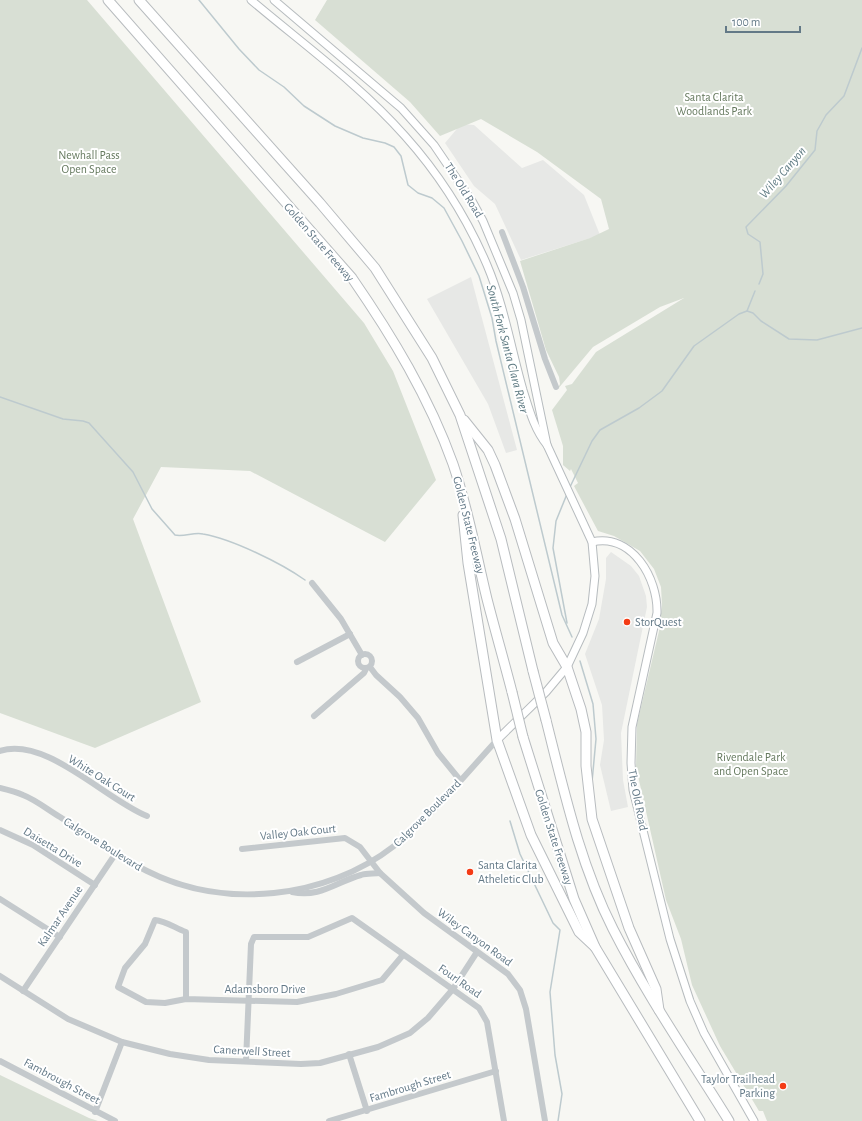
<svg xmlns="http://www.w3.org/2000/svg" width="862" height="1121" font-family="'Alegreya Sans',sans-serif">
<rect width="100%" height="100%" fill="#f7f7f3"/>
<g fill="#e7e8e6">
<path d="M461,124L474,125L522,168L543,160L584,195L600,235L521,260L495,204L474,186L445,143Z"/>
<path d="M471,277L517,450L506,453L488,404L427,299Z"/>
<path d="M611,552L631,566L639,576L646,596L647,607L621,733L623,780L628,807L611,811L600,765L604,740L602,705L585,654L599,619L606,579V558Z"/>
</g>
<g fill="#d8dfd4">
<path d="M0,0H87L364,323L393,371L436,480L385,542L250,471L161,467L133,519L201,702L95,748L0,713Z"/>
<path d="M327,0H862V1121H767L763,1111H759L720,1046L692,985L681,939L666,900L636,767L637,724L659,631L662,605L661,587L654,569L640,551L614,536L598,531L574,486L578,483L571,469L570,471L563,465V446L552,410L567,390L565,386L572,384L596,352L684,298L660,307L593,347L557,390L560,384L559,377L546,350L520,261L590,238L609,229L601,199L537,152L481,119L440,136L410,102L315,20Z"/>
<path d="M0,1075L89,1118L98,1121H0Z"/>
</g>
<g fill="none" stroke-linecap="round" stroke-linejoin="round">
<g stroke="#bdcace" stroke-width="1.5">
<path d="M199,0L239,49L259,70L284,87L304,106L335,126L363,138L385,143L394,147L401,156L408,185L418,193L432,198L444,208L462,241L479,276L492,318L496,341L562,615L572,637"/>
<path d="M759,284L763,274L760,242L748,234L746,227L786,186L815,150L817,131L826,115L844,96L862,48"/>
<path d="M747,311L755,291"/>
<path d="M0,397L63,419L83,421L89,423L133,472L152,509L175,535C184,537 194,532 203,534C232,539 281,563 305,580"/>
<path d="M570,487L592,441L600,430L639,408L662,391L694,346L739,314L747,311L753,313L761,321L789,339L817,340L862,328"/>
<path d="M567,494L556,521L553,548L567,623"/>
<path d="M580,661L593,704L596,739L592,782"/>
<path d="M510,821L520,854L553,923L560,930L550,992L555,1055L562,1094L558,1121"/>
</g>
<defs>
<g id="major">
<path d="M251,0C303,44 360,85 405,136C439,174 467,218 487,265C504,305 511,348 523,390C529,409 534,429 547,445L592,542L595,576L592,604L583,633L567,667L546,692L497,740"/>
<path d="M274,0L401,108L434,145L472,201L483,221L513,293L521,320L547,445"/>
<path d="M592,542C632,533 658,578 657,613L632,727L631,763L633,790L670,939L690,1001L704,1033L754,1121"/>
</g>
<g id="highway">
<path d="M108,0L352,278C392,336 429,397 453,464C468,508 476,554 487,599C495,630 504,661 512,692"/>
<path d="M139,0L320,203L375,268L432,358L460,415L501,539L533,671"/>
<path d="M464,420L488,450L495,465L515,519L553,643L567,667L581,709L586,732V766L592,819L629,928L656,989L659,1010"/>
<path d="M463,515L468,563L497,740L531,835L579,932L595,947"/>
<path d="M546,720C564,791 580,864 613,929C647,996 690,1058 729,1121"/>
<path d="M523,737L574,899L595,947L700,1121"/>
</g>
</defs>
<use href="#major" stroke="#b7bcbf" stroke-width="9"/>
<use href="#highway" stroke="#b8bcbf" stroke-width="11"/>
<g stroke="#c4c9cc" stroke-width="6">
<path d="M502,232L523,287L545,359L556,387"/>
<path d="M312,583L341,619L362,655"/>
<circle cx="365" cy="661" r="7"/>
<path d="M297,662L350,634"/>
<path d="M370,667L376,675L400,697L418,718L438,753L460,780"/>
<path d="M314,716L364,673L366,669"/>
<path d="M0,751C46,736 106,800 147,816"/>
<path d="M0,788C8,790 16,792 23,795C36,800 48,810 60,817C88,835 117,856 147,871C224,910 326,899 394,846C432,816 464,776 497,740"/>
<path d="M0,830L33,845L95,885"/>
<path d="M242,849L345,838L360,847L380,873L424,913L508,974L520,990L526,1009L545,1121"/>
<path d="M292,892C320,898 336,882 361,875C367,873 374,874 380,873"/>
<path d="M0,899L60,937"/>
<path d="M0,976L68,1019L122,1042L170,1054L209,1060L301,1064L320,1063L378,1047L410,1033L428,1018L453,989L477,952"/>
<path d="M23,991L116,853"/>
<path d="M186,999V932C175,928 166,921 155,920L145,944L125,968L118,987L146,1002L165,1003L186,999L297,1002L336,994L382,980L403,955"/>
<path d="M349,1054L367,1111"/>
<path d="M0,1061L115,1121"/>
<path d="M246,1061L251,944L254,937H308L352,918L479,1008L487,1022L504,1121"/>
<path d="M95,1112L122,1042"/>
<path d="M329,1121L496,1071"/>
</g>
<use href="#major" stroke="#fff" stroke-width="7"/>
<use href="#highway" stroke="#fff" stroke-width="9"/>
<defs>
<g id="highway-bridge">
<path d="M533,671L546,720"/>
<path d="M512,692L523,737"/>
</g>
</defs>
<use href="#highway-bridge" stroke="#b8bcbf" stroke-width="11" stroke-linecap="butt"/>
<use href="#highway-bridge" stroke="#fff" stroke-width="9"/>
</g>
<g fill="#f43b15" stroke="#fff" stroke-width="1.5">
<circle cx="627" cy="622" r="4"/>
<circle cx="470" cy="872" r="4"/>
<circle cx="783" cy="1086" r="4"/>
</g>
<g text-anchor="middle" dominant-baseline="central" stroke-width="4" stroke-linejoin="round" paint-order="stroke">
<g font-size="12" fill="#65795e" stroke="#fff">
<text x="714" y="97">Santa Clarita<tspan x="714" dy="14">Woodlands Park</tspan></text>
<text x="89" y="155">Newhall Pass<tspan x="89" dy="14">Open Space</tspan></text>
<text x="751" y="757">Rivendale Park<tspan x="751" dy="14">and Open Space</tspan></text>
</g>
<g font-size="12" fill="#637987" stroke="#fff">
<text transform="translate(464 190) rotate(58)">The Old Road</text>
<text transform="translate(319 242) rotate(49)">Golden State Freeway</text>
<text transform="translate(469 525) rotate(76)">Golden State Freeway</text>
<text transform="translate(102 778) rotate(32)">White Oak Court</text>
<text transform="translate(638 800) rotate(79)">The Old Road</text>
<text transform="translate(427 813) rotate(-45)">Calgrove Boulevard</text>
<text transform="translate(298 832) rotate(-6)">Valley Oak Court</text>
<text transform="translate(554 837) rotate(72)">Golden State Freeway</text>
<text transform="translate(103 844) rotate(32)">Calgrove Boulevard</text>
<text transform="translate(53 847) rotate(31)">Daisetta Drive</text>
<text transform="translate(60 916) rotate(-56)">Kalmar Avenue</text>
<text transform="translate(475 937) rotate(36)">Wiley Canyon Road</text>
<text transform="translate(460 981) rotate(35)">Fourl Road</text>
<text x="265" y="989">Adamsboro Drive</text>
<text transform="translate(252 1051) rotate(3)">Canerwell Street</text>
<text transform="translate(62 1081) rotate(28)">Fambrough Street</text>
<text transform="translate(410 1086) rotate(-17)">Fambrough Street</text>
</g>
<g font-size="12" fill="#637987" stroke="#fff" text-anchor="start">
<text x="635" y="622">StorQuest</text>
<text x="478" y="865">Santa Clarita<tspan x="478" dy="14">Atheletic Club</tspan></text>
<text x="775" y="1079" text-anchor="end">Taylor Trailhead<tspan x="775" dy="14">Parking</tspan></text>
</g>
<g font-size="13" font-style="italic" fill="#5f7b83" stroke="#fff">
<text transform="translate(783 173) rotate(-49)">Wiley Canyon</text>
<text transform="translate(507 349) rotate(75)">South Fork Santa Clara River</text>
</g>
</g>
<path d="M726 26v6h74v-6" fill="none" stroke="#637987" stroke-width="2"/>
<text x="732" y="26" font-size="12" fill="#637987" stroke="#ffffff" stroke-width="3" paint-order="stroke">100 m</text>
</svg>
